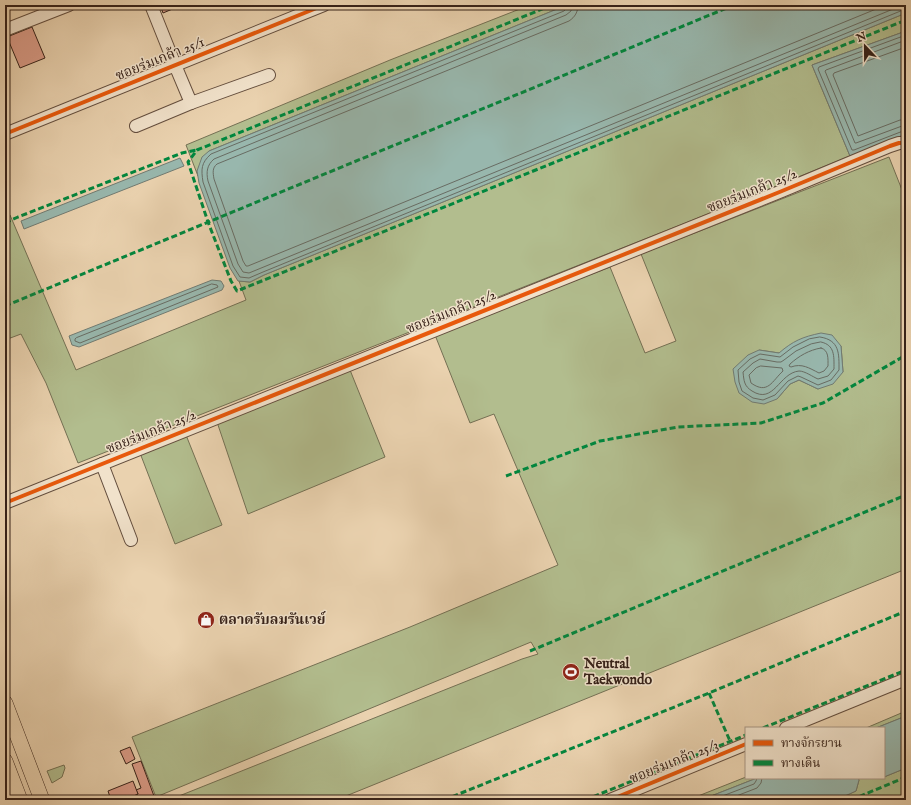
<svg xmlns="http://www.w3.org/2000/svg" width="911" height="805" font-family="'IM FELL English','Noto Serif Thai',serif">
<rect width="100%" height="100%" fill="#ead2af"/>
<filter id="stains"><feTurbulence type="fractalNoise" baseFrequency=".005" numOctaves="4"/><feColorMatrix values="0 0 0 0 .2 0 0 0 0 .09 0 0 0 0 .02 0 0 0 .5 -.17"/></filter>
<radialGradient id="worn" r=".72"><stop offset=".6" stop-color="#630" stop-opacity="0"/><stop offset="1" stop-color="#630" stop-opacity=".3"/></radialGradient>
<g fill="#b2bd8e" stroke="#747054" fill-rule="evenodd">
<path d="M530,5H567L209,151L197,171L198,176L186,145L390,60Z"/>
<path d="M906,13V31L812,65L850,156L683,224L78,463L46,383L21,334L5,340V217L10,215L76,370L246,300L239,281L250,282L264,275Z"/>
<path d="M889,157L906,200V569L341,798L342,800H169L522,659L538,654L531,642L156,797L132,737L410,627L558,565L494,414L470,423L435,335L610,267L645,353L676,341L641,254ZM841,346L843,372L818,389L799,380L790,384L777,399L759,350L779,353Z"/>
<path d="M350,370L385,457L248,514L217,422Z"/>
<path d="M186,435L222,525L175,544L140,453Z"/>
<path d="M906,711V716L876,728H866Z"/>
<path d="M64,765L65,768L62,777L52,783L47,771Z"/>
<path d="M906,768V800H836L856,791L859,780L858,778H884V777Z"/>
<path d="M746,777V778H757L701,800H688Z"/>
</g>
<g fill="#98b7ad" stroke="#717b72">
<path d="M567,5H906V13L264,275L250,282L238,281L230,268L199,183L197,171L202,157L209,151Z"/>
<path d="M906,31V134L850,156L812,65Z"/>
<path d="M180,158L184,166L24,229L21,221Z"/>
<path d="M212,280L221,281L224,286L222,290L79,347L72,345L69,336Z"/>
<path d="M821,333L832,335L841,346L843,372L833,384L818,389L799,380L790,384L777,399L764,404L752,402L739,393L735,382L733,369L748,355L759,350L779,353C793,341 802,337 821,333Z"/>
<path d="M906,716V768L884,777V728H876Z"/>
<path d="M757,778H858L859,780L856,791L836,800H701Z"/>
</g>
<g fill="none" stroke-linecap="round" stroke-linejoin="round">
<g stroke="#686c63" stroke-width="1">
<path d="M567,5V8L564,11L211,154C201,163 201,169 203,182L233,266L240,277L249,278L263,272L903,10H906"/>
<path d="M572,5L571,11L566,15L214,159C207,165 206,172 208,181L238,264L243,272L249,273L903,5"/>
<path d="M578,5C578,12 575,17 569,21L217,164C212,168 213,173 214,179L243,261L246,266H248L886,5"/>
<path d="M906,35L819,67L818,69L852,150H854L903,131H906"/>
<path d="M906,40L826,70L825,71L855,143H856L902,126H906"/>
<path d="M906,47L834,73L833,75L858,136L900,120H906"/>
<path d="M212,284L217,285L218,287L80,343L75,341V339L76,338Z"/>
<path d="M820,337C840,340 839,354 839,370L831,380L818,385L801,377L798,376L788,381L775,395L763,400L753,398L742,391L739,382L738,370L750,359L760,354L780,357L793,347L809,339Z"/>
<path d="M821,342C835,345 834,356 834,369L828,376L818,379C813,377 805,371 799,371C779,373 774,405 752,391C744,386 744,381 743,372L753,363L760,359L777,362H781L784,360L796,351L811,344Z"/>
<path d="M821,348C829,350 828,359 828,366L824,371L819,373C809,368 802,363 791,367L789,366L790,364C799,356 809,350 821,348Z"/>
<path d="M761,366L782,368L783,371C772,381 768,395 751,383L749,375L756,368Z"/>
<path d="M712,800L754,784L756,781L757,778"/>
<path d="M726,800L757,788L761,783L762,778"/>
</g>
</g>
<g fill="#db9c88" stroke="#372219">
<path d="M160,5H182L163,13Z"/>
<path d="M32,27L45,58L20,68L7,37Z"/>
<path d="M130,747L135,759L126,764L120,751Z"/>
<path d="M141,761L154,796L141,800H137L135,795L138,794L136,790L141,788L132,764Z"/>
<path d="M133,781L138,794L124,800H111L108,791Z"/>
</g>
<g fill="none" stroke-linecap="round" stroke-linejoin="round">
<defs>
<g id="minor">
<path d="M151,5L175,65L191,103"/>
<path d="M5,30L69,5"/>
<path d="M136,126L191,103L269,75"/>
<path d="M5,134L324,5"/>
<path d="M102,464L131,540"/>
<path d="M5,503L782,191L890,146L899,143H906"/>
<path d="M786,728L906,679"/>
<path d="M610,800L746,744"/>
</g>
<g id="major">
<path d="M5,703L42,800"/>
<path d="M5,761L20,800"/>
</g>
</defs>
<use href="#minor" stroke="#644e3e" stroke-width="14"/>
<use href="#major" stroke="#372219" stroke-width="16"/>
<use href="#minor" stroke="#f1e2cb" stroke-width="12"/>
<use href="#major" stroke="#ead2af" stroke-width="15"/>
<g stroke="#00873e" stroke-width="3" stroke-dasharray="6 3" stroke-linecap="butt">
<path d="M552,5L197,150L188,162L208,222L231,281L237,291L906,20"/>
<path d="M5,223L18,217L182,153L197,150"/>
<path d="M5,306L734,5"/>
<path d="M506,476L600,441L678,427L761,423L823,403L906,355"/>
<path d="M530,651L906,495"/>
<path d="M709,693L730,741"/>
<path d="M763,728L906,670"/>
<path d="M444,800L709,693L906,611"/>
<path d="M585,800L746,735"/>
<path d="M851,800L906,777"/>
</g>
<defs>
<g id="cycleway">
<path d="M5,134L324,5"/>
<path d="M5,503L782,191L890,146L899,143H906"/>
<path d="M610,800L746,744"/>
</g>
</defs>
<use href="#cycleway" stroke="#f1e2cb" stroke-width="6"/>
<use href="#cycleway" stroke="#e8590c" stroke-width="4"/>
</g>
<defs>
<symbol id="shop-disc" viewBox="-11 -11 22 22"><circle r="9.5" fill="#8f2418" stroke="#f1e2cb"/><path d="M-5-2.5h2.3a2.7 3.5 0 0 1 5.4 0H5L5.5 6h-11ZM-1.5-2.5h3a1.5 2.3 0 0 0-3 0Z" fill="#fff"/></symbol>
<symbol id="stadium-disc" viewBox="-11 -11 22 22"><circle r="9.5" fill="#8f2418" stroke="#f1e2cb"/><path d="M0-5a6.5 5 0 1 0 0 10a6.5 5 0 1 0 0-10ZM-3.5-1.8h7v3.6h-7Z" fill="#fff"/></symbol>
</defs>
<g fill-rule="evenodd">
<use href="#shop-disc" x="196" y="610" width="20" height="20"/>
<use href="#stadium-disc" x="561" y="662" width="20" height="20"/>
</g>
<g text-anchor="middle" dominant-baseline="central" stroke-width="3" stroke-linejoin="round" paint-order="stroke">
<g font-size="14" fill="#372219" stroke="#f1e2cb">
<text transform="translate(160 59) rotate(-22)">ซอยร่มเกล้า 25/1</text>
<text transform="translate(752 191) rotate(-22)">ซอยร่มเกล้า 25/2</text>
<text transform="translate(451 312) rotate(-22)">ซอยร่มเกล้า 25/2</text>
<text transform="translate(151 432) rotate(-22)">ซอยร่มเกล้า 25/2</text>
<text transform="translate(674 762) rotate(-22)">ซอยร่มเกล้า 25/3</text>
</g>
<g font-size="14" font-weight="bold" fill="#372219" stroke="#f1e2cb" text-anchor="start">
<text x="219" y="620">ตลาดรับลมรันเวย์</text>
<text x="584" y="664">Neutral<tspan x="584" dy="16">Taekwondo</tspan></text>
</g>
</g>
<rect width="911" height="805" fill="none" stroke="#ead2af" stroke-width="20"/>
<rect x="6" y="6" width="899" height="793" fill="none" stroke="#372219" stroke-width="2"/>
<rect x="10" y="10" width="891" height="785" fill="none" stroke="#372219"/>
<rect x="745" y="727" width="140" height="52" fill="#f1e2cb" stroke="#a79584"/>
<rect x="753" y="740" width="20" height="6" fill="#e8590c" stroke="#a79584"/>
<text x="781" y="747" font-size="12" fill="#372219">ทางจักรยาน</text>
<rect x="753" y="760" width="20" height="6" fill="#00873e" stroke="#a79584"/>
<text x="781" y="767" font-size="12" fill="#372219">ทางเดิน</text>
<g transform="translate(865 46) rotate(338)" stroke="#f1e2cb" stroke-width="3" paint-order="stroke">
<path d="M0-3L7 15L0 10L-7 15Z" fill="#372219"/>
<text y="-6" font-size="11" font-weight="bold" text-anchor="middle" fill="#372219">N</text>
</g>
<rect width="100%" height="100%" filter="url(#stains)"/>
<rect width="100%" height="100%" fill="url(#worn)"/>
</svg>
